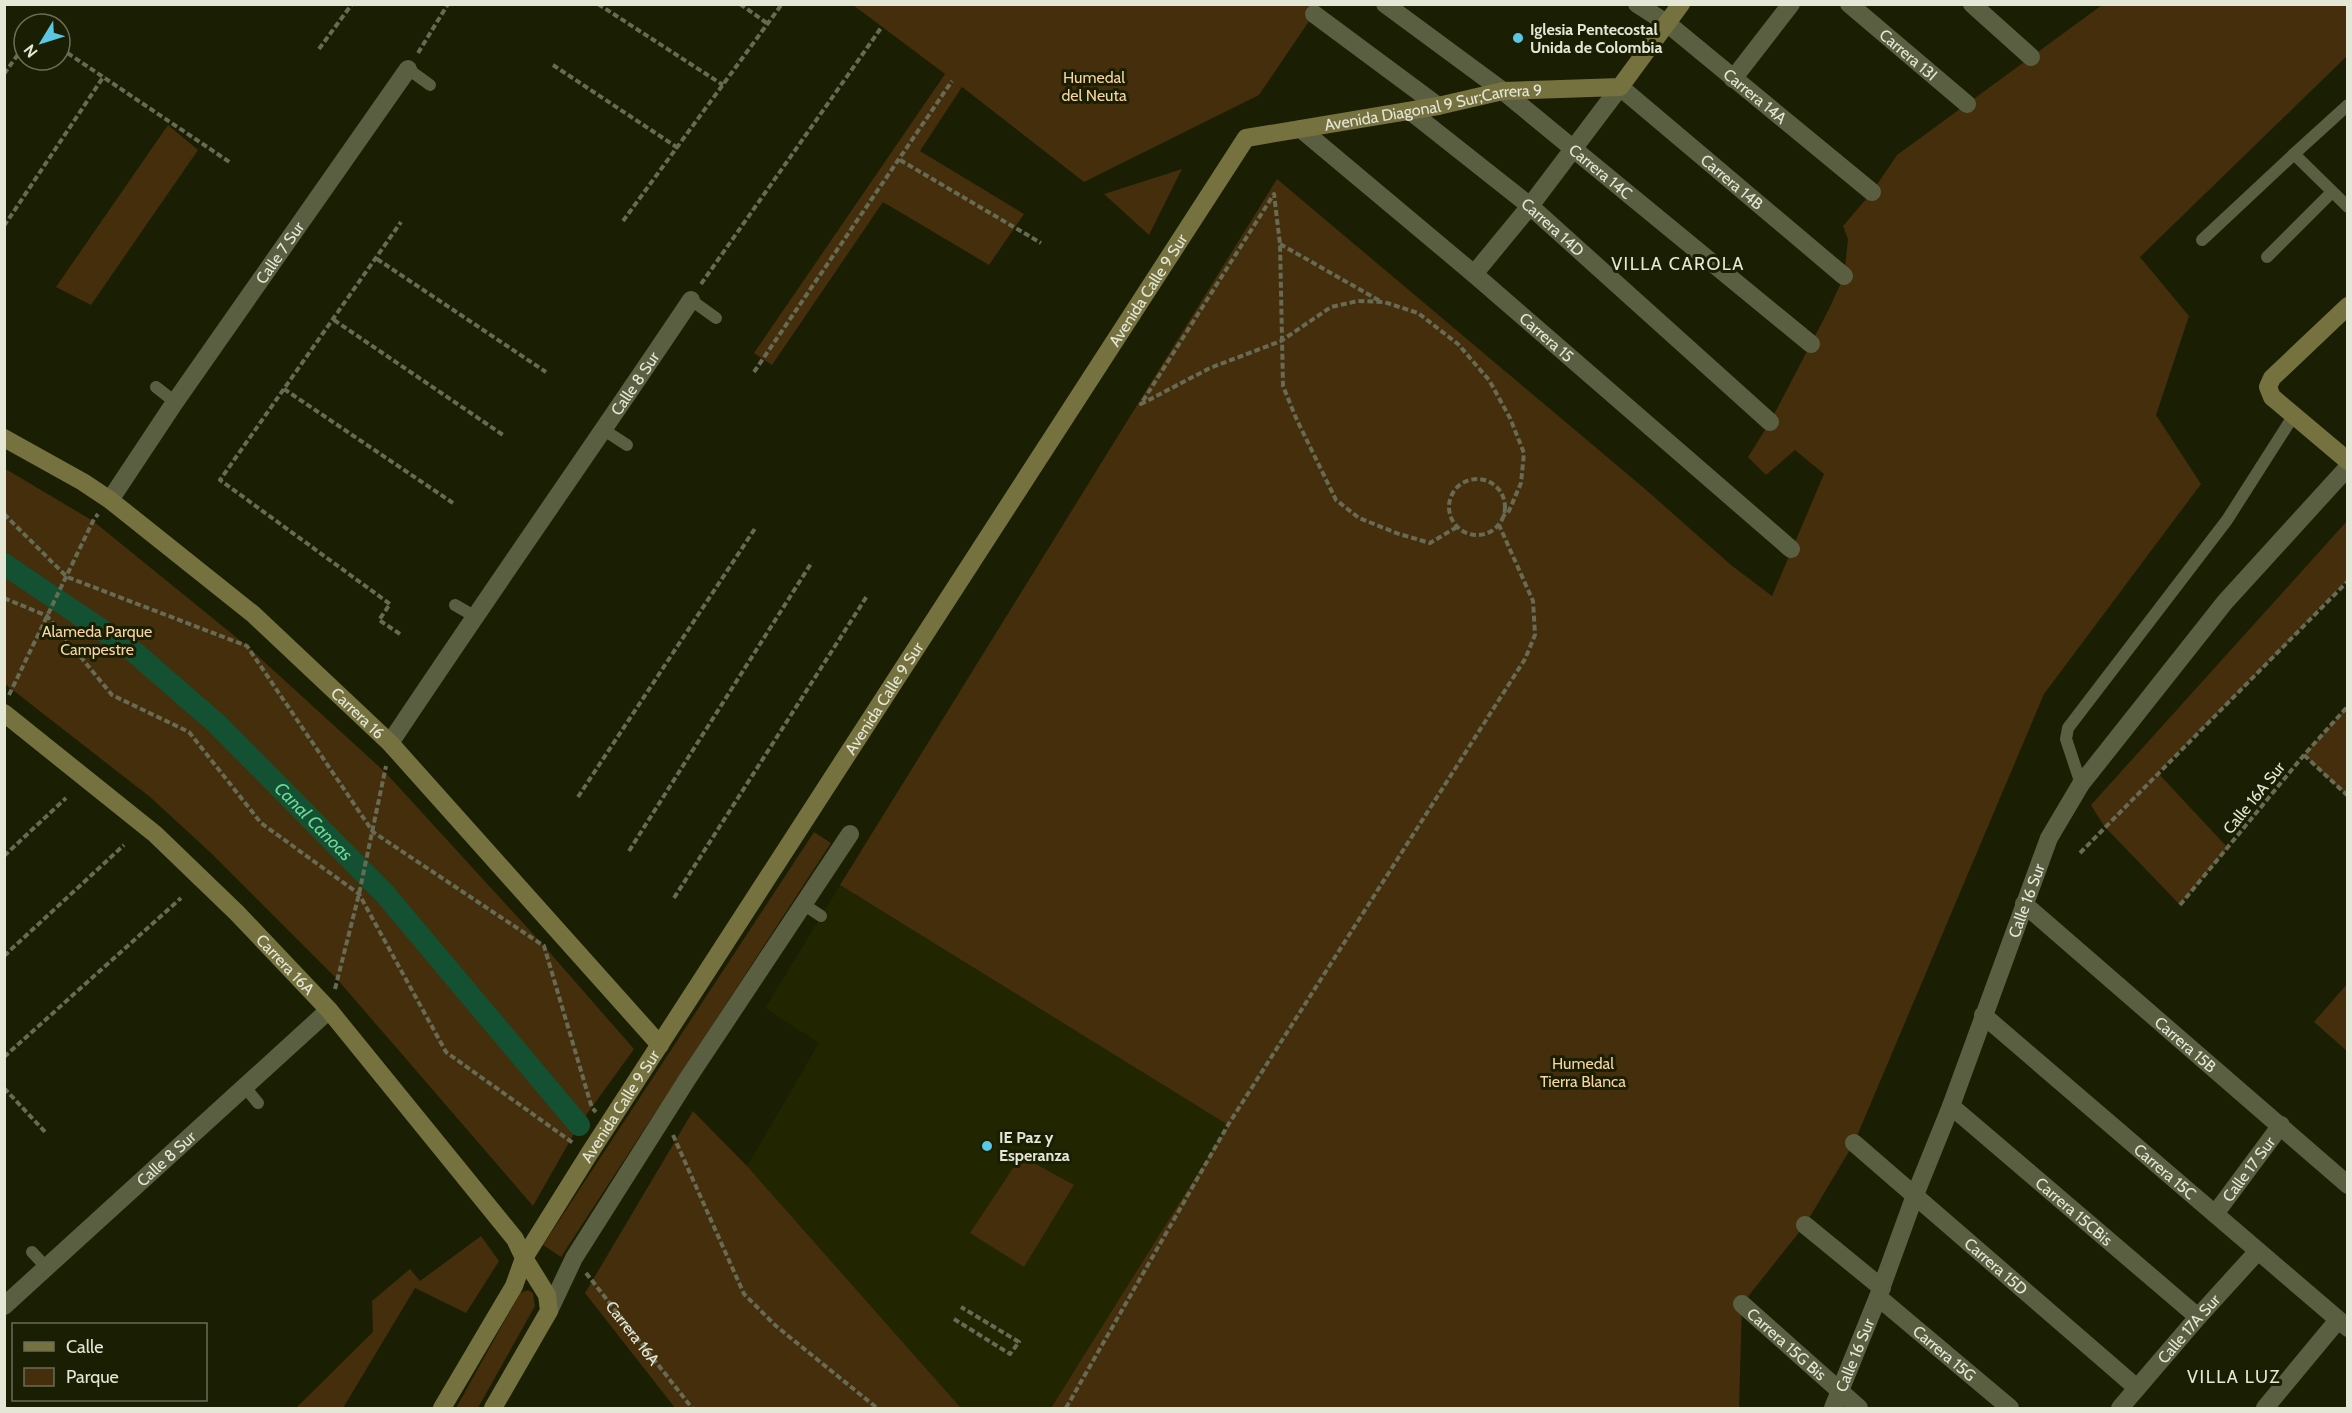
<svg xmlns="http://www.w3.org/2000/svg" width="2352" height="1413" font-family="Cabin,sans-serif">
<rect width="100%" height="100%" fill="#1a1e02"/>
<path fill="#212500" d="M840,885L1228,1125L1051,1408H961L747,1166L819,1043L765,1008Z"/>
<g fill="#442e0b">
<path d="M853,5H1320L1259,95L1084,182L962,87L920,151L1024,214L989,265L883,202L772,365L754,353L945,74Z"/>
<path d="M2102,5H2347V56L2140,257L2189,316L2156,415L2201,484L2044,694L1854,1143L1805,1225L1742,1304L1739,1408H1051L1228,1125L840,885L1277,179L1644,488L1731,565L1772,596L1824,474L1795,450L1766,475L1748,457L1770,422L1829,309L1844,276L1848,239L1843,226L1872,192L1897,155Z"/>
<path d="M168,125L198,150L91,305L56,287Z"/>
<path d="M1182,169L1149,235L1104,194Z"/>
<path d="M4,468L93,521L247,646L385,772L544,946L634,1049L579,1125L533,1206L337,979L212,854L150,797L5,684Z"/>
<path d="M2347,521V580L2282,649L2158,773L2228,848L2180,905L2104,826L2091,805Z"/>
<path d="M2346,708L2348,709L2347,796L2304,755Z"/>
<path d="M814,832L831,843L561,1257L543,1245Z"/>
<path d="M2347,984V1051L2314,1022Z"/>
<path d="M693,1111L747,1166L961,1408H675L585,1293Z"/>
<path d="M1021,1156L1074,1185L1024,1267L970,1233Z"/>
<path d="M481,1236L499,1261L466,1313L415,1288L343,1408H296L373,1332L372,1301L410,1269L420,1281Z"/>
<path d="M528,1290L533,1293L535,1306L478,1408H456L520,1293Z"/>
</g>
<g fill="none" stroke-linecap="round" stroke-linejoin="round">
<path stroke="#145132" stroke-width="22" id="s1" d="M4,564L133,651L217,724L385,894L579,1125"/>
<g stroke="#676b53" stroke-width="4" stroke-dasharray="6 3" stroke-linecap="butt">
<path d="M598,4L723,85"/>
<path d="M740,4L768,24"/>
<path d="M60,48L231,163"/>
<path d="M319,49L352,4"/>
<path d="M418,53L448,4"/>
<path d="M553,65L678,148"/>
<path d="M4,74L24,46"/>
<path d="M900,160L1041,243"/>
<path d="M623,221L782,4"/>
<path d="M4,226L104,76"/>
<path d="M1280,244L1380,301"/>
<path d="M377,259L546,372"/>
<path d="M701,284L881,28"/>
<path d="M334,320L503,435"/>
<path d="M754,372L952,81"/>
<path d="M284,389L453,503"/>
<circle cx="1477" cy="507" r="28"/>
<path d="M4,514L67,577L247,646L373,832L544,946L592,1108L596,1112"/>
<path d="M1457,527L1430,543L1399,534L1359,518L1336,500L1296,418L1283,386L1280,244L1274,194L1141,404L1210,368L1281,341L1331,307L1358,301L1384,302L1418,313L1458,344L1489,380L1510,418L1524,453L1521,483L1509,511L1503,516"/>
<path d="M4,598L47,616L112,695L189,732L261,823L359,894L446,1052L573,1143"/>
<path d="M400,634L379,620L390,604L220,480L401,222"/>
<path d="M9,695L93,521L98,514"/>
<path d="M2304,755L2348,796"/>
<path d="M578,797L756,527"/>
<path d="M629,851L812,562"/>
<path d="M2080,853L2348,581"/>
<path d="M4,856L66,798"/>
<path d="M674,898L867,596"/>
<path d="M2180,905L2304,755L2348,706"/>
<path d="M4,956L124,845"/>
<path d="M335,989L359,894L386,766"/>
<path d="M4,1057L181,898"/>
<path d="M4,1088L47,1134"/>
<path d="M673,1135L744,1294L776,1326L877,1408"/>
<path id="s2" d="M586,1273L692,1408"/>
<path d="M954,1319L1010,1354L1019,1342L961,1307"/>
<path d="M1066,1408L1228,1125L1525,659L1535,635L1533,601L1499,525"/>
</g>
<g stroke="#5a5f41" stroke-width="12">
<path d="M408,69L430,85"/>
<path d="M2348,105L2294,154L2348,207"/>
<path d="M2202,240L2294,154"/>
<path d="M2267,257L2332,192"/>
<path d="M691,300L716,318"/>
<path d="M156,387L175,402"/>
<path d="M604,430L627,445"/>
<path d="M455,605L474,616"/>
<path d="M2081,784L2066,739L2068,728L2227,520L2294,415"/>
<path d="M803,904L821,916"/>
<path d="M244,1086L258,1103"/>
<path d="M32,1252L46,1267"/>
</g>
<g stroke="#5a5f41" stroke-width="18">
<path id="s3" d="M1385,4L1503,91L1811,344"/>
<path id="s4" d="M1637,4L1668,24L1872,192"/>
<path id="s5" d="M1849,4L1967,104"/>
<path d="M1972,4L2031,57"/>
<path d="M1314,14L1438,106"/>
<path d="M1733,79L1791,4"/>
<path id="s6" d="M1410,111L1530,206L1770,422"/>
<path id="s7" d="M1301,129L1474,274L1791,549"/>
<path id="s8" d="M1474,274L1530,206L1620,87L1844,276"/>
<path id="s9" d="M110,500L175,402L408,69"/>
<path id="s10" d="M390,743C489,594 592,448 691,300"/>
<path id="s11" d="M2024,904L2348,1185"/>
<path id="s12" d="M1983,1015L2348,1328"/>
<path id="s13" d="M1951,1106L2198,1317"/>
<path id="s14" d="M1854,1143L2137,1388"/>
<path id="s15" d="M2215,1214L2281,1125"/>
<path d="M1805,1225L1882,1288"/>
<path id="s16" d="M1878,1297L2010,1408"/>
<path id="s17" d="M1742,1304L1859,1408"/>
<path id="s18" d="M4,1306L329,1010"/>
<path d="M549,1311L574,1258L688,1078L850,834"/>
<path id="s19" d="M1833,1408L1878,1297L1915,1195L1951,1106L2049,838L2081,784L2225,602L2348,467"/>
<path id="s20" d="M2120,1408L2198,1317L2258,1251"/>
<path d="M2265,1408L2338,1320"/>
</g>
<g stroke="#767240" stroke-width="18">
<path d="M2348,306L2272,378L2268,387L2272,397L2348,461"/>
<path id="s21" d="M4,438L83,482L110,500L253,614L390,743L660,1045"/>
<path id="s22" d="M4,713L155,834L237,913L329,1010L515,1239L524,1258L547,1295L549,1311L493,1408"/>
<path id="s23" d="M442,1408L514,1286L524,1258L589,1154L1246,138L1438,106L1503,91L1620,87L1681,4"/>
</g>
</g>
<g fill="#5ac8e5" stroke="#1a1e02" stroke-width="2">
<circle cx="1518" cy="38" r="6"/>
<circle cx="987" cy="1146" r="6"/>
</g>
<g text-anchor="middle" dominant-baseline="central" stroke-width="6" stroke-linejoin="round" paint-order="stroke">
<g font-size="16" font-weight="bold" fill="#e4e7d6" stroke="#1a1e02" text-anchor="start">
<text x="1530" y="29">Iglesia Pentecostal<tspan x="1530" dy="18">Unida de Colombia</tspan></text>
<text x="999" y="1137">IE Paz y<tspan x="999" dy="18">Esperanza</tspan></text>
</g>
<g font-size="16" fill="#e4e7d6" stroke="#1a1e02">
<text stroke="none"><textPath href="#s5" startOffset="78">Carrera 13I</textPath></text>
<text stroke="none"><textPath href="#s4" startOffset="150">Carrera 14A</textPath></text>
<text stroke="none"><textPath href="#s23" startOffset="1694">Avenida Diagonal 9 Sur;Carrera 9</textPath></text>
<text stroke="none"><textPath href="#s3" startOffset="273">Carrera 14C</textPath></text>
<text stroke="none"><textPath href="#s8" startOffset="384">Carrera 14B</textPath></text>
<text stroke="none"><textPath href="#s6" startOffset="184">Carrera 14D</textPath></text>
<text stroke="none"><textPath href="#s9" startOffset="300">Calle 7 Sur</textPath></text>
<text stroke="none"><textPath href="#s23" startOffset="1323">Avenida Calle 9 Sur</textPath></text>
<text stroke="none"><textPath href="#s7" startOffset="322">Carrera 15</textPath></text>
<text stroke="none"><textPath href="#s10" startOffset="435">Calle 8 Sur</textPath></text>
<text stroke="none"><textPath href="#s23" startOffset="837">Avenida Calle 9 Sur</textPath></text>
<text stroke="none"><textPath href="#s21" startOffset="450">Carrera 16</textPath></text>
<text transform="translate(2254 798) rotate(-51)">Calle 16A Sur</text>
<text stroke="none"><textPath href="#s19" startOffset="543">Calle 16 Sur</textPath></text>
<text stroke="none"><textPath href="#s22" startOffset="378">Carrera 16A</textPath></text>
<text stroke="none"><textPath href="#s11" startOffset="214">Carrera 15B</textPath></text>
<text stroke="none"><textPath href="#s23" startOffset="351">Avenida Calle 9 Sur</textPath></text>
<text stroke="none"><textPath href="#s18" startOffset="219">Calle 8 Sur</textPath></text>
<text stroke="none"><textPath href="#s15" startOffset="56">Calle 17 Sur</textPath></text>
<text stroke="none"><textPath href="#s12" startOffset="240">Carrera 15C</textPath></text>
<text stroke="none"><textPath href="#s13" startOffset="162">Carrera 15CBis</textPath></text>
<text stroke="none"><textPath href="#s14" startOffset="188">Carrera 15D</textPath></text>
<text stroke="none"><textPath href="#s20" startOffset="105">Calle 17A Sur</textPath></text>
<text stroke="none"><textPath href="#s2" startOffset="76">Carrera 16A</textPath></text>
<text stroke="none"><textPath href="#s17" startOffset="60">Carrera 15G Bis</textPath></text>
<text stroke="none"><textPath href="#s16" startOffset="87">Carrera 15G</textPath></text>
<text stroke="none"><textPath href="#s19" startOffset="57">Calle 16 Sur</textPath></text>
</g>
<g font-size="16" fill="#f9d3a0" stroke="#1a1e02">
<text x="1094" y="77">Humedal<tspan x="1094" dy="18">del Neuta</tspan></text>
<text x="97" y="631">Alameda Parque<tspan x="97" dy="18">Campestre</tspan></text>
<text x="1583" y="1063">Humedal<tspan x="1583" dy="18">Tierra Blanca</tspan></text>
</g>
<g font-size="18" letter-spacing="1.5" fill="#e4e7d6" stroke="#1a1e02">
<text x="1678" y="264">VILLA CAROLA</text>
<text x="2234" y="1377">VILLA LUZ</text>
</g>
<g font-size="18" font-style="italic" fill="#6ed79b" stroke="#1a1e02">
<text stroke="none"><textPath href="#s1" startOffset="404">Canal Canoas</textPath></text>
</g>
</g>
<rect width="2352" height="1413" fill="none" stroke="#e4e7d6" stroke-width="12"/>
<rect x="12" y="1323" width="195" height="78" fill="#1a1e02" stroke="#6b6e57" stroke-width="1.5"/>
<rect x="24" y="1342" width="30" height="9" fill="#767240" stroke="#6b6e57" stroke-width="1.5"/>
<text x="66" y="1353" font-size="18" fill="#e4e7d6">Calle</text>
<rect x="24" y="1368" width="30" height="18" fill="#442e0b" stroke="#6b6e57" stroke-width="1.5"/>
<text x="66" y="1383" font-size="18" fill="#e4e7d6">Parque</text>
<g transform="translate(42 42) rotate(232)"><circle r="28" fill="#1a1e02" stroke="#6b6e57" stroke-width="1.5"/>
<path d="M0-4.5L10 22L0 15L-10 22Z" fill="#5ac8e5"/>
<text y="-9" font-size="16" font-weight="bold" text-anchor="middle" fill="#e4e7d6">N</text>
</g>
</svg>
